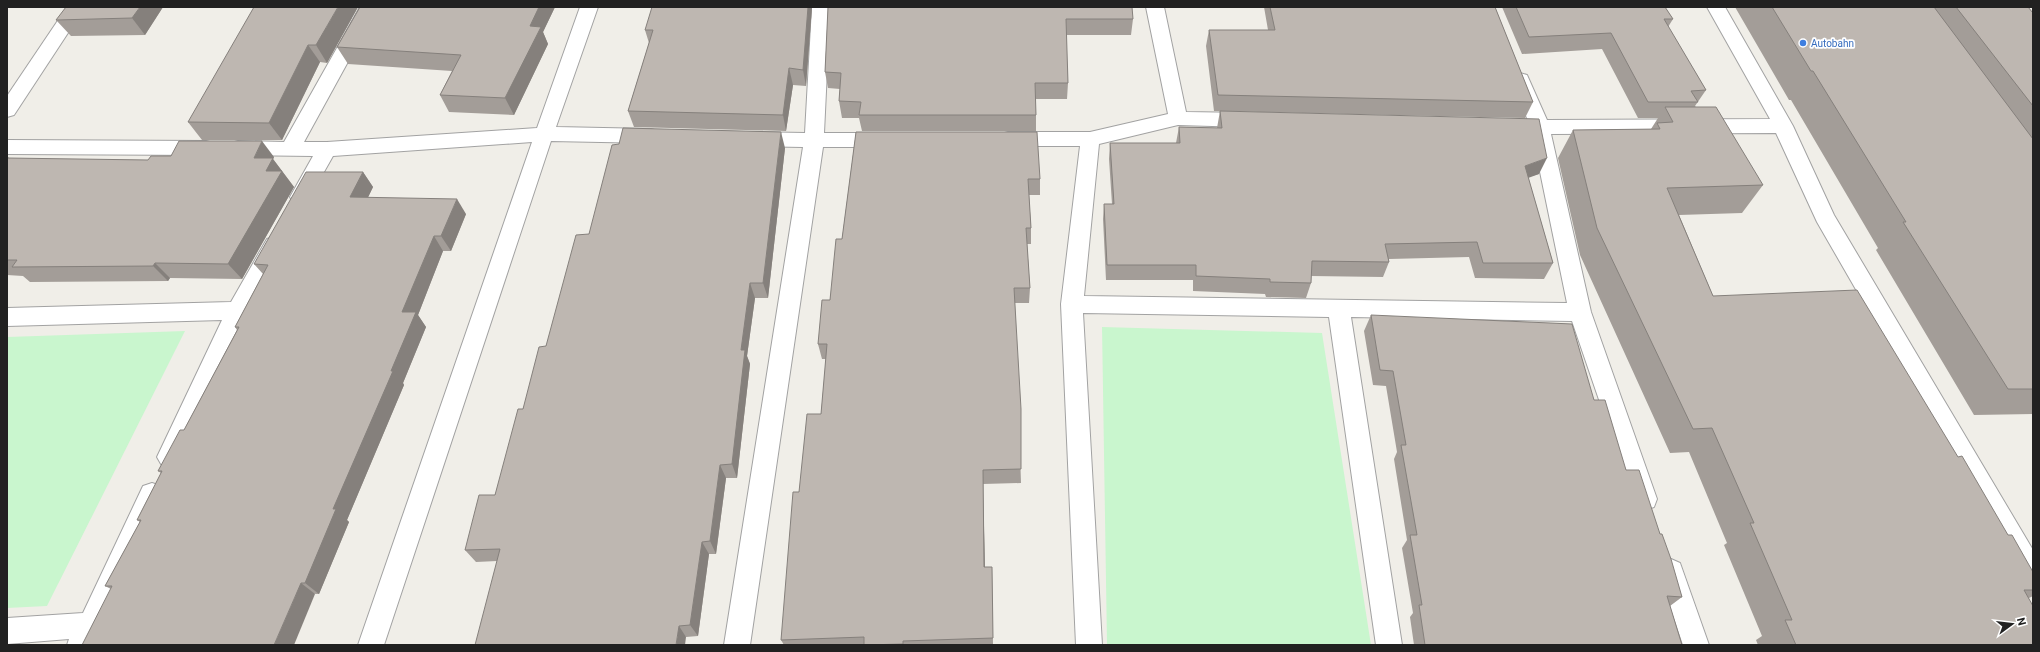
<svg xmlns="http://www.w3.org/2000/svg" width="2040" height="652" font-family="Roboto,sans-serif">
<rect width="100%" height="100%" fill="#f0eee8"/>
<g fill="#c9f6ce">
<path d="M1102,327L1322,333L1371,645H1107Z"/>
<path d="M185,331L47,606L7,608V337Z"/>
</g>
<g fill="none" stroke-linecap="round" stroke-linejoin="round">
<defs>
<g id="minor">
<path d="M67,7H85L14,115L7,117V96Z"/>
<path d="M360,7H378L304,142H327L537,128L580,7H598L556,127L651,129L658,131L661,136L658,141L651,143L551,141L384,645H358L532,142L333,156L307,202L300,204L293,202L290,197L313,156L238,155L231,153L228,148L231,143L238,141L284,142Z"/>
<path d="M812,7H830L824,133H886L893,135L896,140L893,145L886,147H823L750,645H724L803,147L752,146L745,144L742,139L745,134L752,132L805,133Z"/>
<path d="M1146,7H1164L1186,112L1247,113L1254,115L1257,120L1254,125L1247,127L1178,125L1099,144L1084,296L1567,303L1531,128L1511,79L1513,75L1520,73L1527,75L1547,120L1770,119L1707,7H1725L1793,126L1834,215L2033,550V585L2024,581L1817,222L1776,133L1551,134L1591,312L1657,499L1654,507L1645,510L1636,507L1633,499L1572,321L1351,317L1402,645H1376L1329,317L1083,313L1102,645H1076L1061,304L1080,146H1008L1001,144L998,139L1001,134L1008,132H1090L1168,114Z"/>
<path d="M7,140L206,141L213,143L216,148L213,153L206,155L7,154Z"/>
<path d="M274,237L281,239L284,245L247,313L177,464L169,467L161,464L157,457L222,320L7,326V308L231,302L267,239Z"/>
<path d="M152,483L161,486L164,494L94,645H67L69,639L7,644V618L83,613L143,486Z"/>
<path d="M1671,559L1680,563L1709,645H1683L1658,571L1662,563Z"/>
</g>
</defs>
<use href="#minor" stroke="#a2a2a2" stroke-width="2"/>
<use href="#minor" fill="#fff" fill-rule="evenodd"/>
</g>
<g fill="#a39d98">
<path d="M163,7L145,35L71,36L56,20Z"/>
<path d="M358,7L327,63L320,62L282,140H202L188,122Z"/>
<path d="M360,7H555L543,32L548,44L514,115L449,112L440,95L452,71L348,64L337,47Z"/>
<path d="M812,7L806,86L793,85L786,131L634,127L628,111L649,43L645,30Z"/>
<path d="M828,7L1133,19L1131,35H1066L1068,83L1067,99H1035L1036,115V131H862L859,118H842L839,101L840,89L828,88L825,72Z"/>
<path d="M1264,7H1495L1533,102L1525,118L1214,111L1206,46L1209,30H1268Z"/>
<path d="M1502,7H1665L1673,19L1668,27L1706,90L1695,106L1763,185L1742,213L1679,215L1713,296L1958,457L2008,535L2033,572V596L2029,598L2033,645H1758L1756,640L1762,636L1724,545L1727,543L1689,452L1670,453L1580,255L1558,158L1573,130L1651,129L1658,118H1638L1602,49L1522,54Z"/>
<path d="M1735,7H2028L2033,13V414L1974,415L1876,250L1878,248L1791,100H1789Z"/>
<path d="M1220,111L1539,174L1528,177L1553,263L1544,279L1475,278L1469,257L1389,259V262L1383,277L1311,276V283L1306,298L1266,297L1265,294L1193,291V280H1106L1103,219L1104,204H1112L1109,159L1110,143H1176L1179,127L1217,128Z"/>
<path d="M856,132L1040,179V195H1029L1031,228V244H1027L1030,288L1029,303H1015L1021,483L983,484L985,567H992L993,645H784L781,640L799,492L821,414L826,359H822L818,344L830,300L842,239Z"/>
<path d="M619,144L785,148L768,298H755L747,356L750,364L737,478H726L716,554H709L698,636L686,637L497,561L476,562L465,550L495,495L523,409L546,346L589,234Z"/>
<path d="M7,156L10,159L148,160L274,157L273,159L294,187L242,279L170,278L168,281L30,282L23,276L7,275Z"/>
<path d="M363,172L373,187L368,197L466,214L451,251H443L418,315L426,327L403,383L404,385L347,520L349,522L319,594L111,589L105,586L140,522L137,520L161,473L158,471L184,430L237,330L235,327L263,274L254,264Z"/>
<path d="M1371,315L1594,400L1626,470L1660,534L1682,597L1670,606L1682,645H1414L1410,617L1413,613L1402,548L1407,540L1394,459L1397,452L1386,386L1373,385L1364,331Z"/>
</g>
<g fill="#85807c">
<path d="M140,7H163L145,35L132,18Z"/>
<path d="M338,7H358L327,63L316,45Z"/>
<path d="M539,7H555L543,32L548,44L514,115L505,98L530,26Z"/>
<path d="M808,7H812L806,86L803,70Z"/>
<path d="M308,45L320,62L282,140L269,123Z"/>
<path d="M789,68L793,85L786,131L783,115Z"/>
<path d="M781,132L785,148L768,298L763,283Z"/>
<path d="M262,141L274,157L273,159L294,187L242,279L228,264L254,158Z"/>
<path d="M1547,158L1539,174L1517,182L1525,166Z"/>
<path d="M363,172L373,187L361,212L350,197Z"/>
<path d="M457,199L466,214L451,251L441,236Z"/>
<path d="M434,236L443,251L418,315L426,327L403,383L404,385L347,520L349,522L319,594L305,583L333,509L391,371L402,312Z"/>
<path d="M155,263L170,278L168,281L153,266Z"/>
<path d="M750,283L755,298L747,356L750,364L737,478L732,464L741,350Z"/>
<path d="M720,465L726,478L716,554L710,541Z"/>
<path d="M983,470V484L985,579L984,567Z"/>
<path d="M702,542L709,554L698,636L690,625Z"/>
<path d="M301,583L315,594L294,645H274Z"/>
<path d="M679,626L686,637L685,645H676Z"/>
</g>
<g fill="#beb7b1" stroke="#85807c">
<path d="M66,7H140L132,18L56,20Z"/>
<path d="M254,7H338L316,45H308L269,123L188,122Z"/>
<path d="M360,7H539L530,26L541,27L505,98L440,95L461,55L337,47Z"/>
<path d="M652,7H808L803,70L789,68L783,115L628,111L653,30H645Z"/>
<path d="M828,7H1132L1133,19H1066L1068,83H1035L1036,115H859L861,102L839,101L841,73L825,72Z"/>
<path d="M1270,7H1495L1533,102L1218,95L1209,30H1275Z"/>
<path d="M1516,7H1665L1673,19H1664L1706,90L1691,91L1698,102H1648L1611,33L1529,37Z"/>
<path d="M1772,7H1934L2033,139V389H2008L1903,222H1906L1813,71H1811Z"/>
<path d="M1956,7H2028L2033,13V106Z"/>
<path d="M1665,107H1716L1763,185L1667,188L1713,296L1857,290L1958,457L1962,456L2008,535H2012L2033,572V590H2024L2033,606V645H1796L1785,620H1792L1750,523H1754L1712,428L1693,429L1597,228L1573,130L1660,129L1657,123L1673,122Z"/>
<path d="M1220,111L1539,119L1547,158L1525,166L1553,263H1483L1477,242L1385,244L1389,262L1312,261L1311,283L1270,282V279L1196,276V265H1107L1104,204H1114L1110,143H1180L1179,127L1222,128Z"/>
<path d="M623,128L781,132L763,283H750L741,350H745L732,464L720,465L710,541L702,542L690,625L679,626L676,645H475L500,549L465,550L479,495H495L518,409H523L539,347L546,346L576,235L589,234L612,145L619,144Z"/>
<path d="M856,132H1037L1040,179H1028L1031,228H1026L1030,288H1014L1021,409V469L983,470L984,567H992L993,638L903,641V644L864,645V637L781,640L793,492H799L807,414H821L827,344H818L822,300H830L836,239H842Z"/>
<path d="M179,141H262L254,158H273L266,171H282L228,264L155,263L153,266L12,267L17,260H7V158L148,160L151,156H171Z"/>
<path d="M306,172H363L350,197L457,199L441,236H434L402,312H416L391,371H393L333,509H336L305,583H301L274,645H82L112,586H105L141,520H137L162,471H158L180,430H184L239,327H235L268,265L254,264Z"/>
<path d="M1371,315L1572,324L1594,400H1605L1626,470H1639L1660,534H1662L1671,559L1682,597L1667,596L1682,645H1425L1419,605H1422L1410,535H1417L1401,445H1406L1393,371L1380,370Z"/>
</g>
<circle fill="#3f7fe0" stroke="#fff" stroke-width="1.5" cx="1803" cy="43" r="4"/>
<g text-anchor="middle" dominant-baseline="central" stroke-width="3.5" stroke-linejoin="round" paint-order="stroke">
<g font-size="10" fill="#366cbe" stroke="#fff" text-anchor="start">
<text x="1811" y="43">Autobahn</text>
</g>
</g>
<rect width="2040" height="652" fill="none" stroke="#212121" stroke-width="16"/>
<g transform="translate(2012 624) rotate(75)" stroke="#ffffff" stroke-width="3" paint-order="stroke">
<path d="M0-3L7 15L0 10L-7 15Z" fill="#212121"/>
<text y="-6" font-size="11" font-weight="bold" text-anchor="middle" fill="#212121">N</text>
</g>
</svg>
